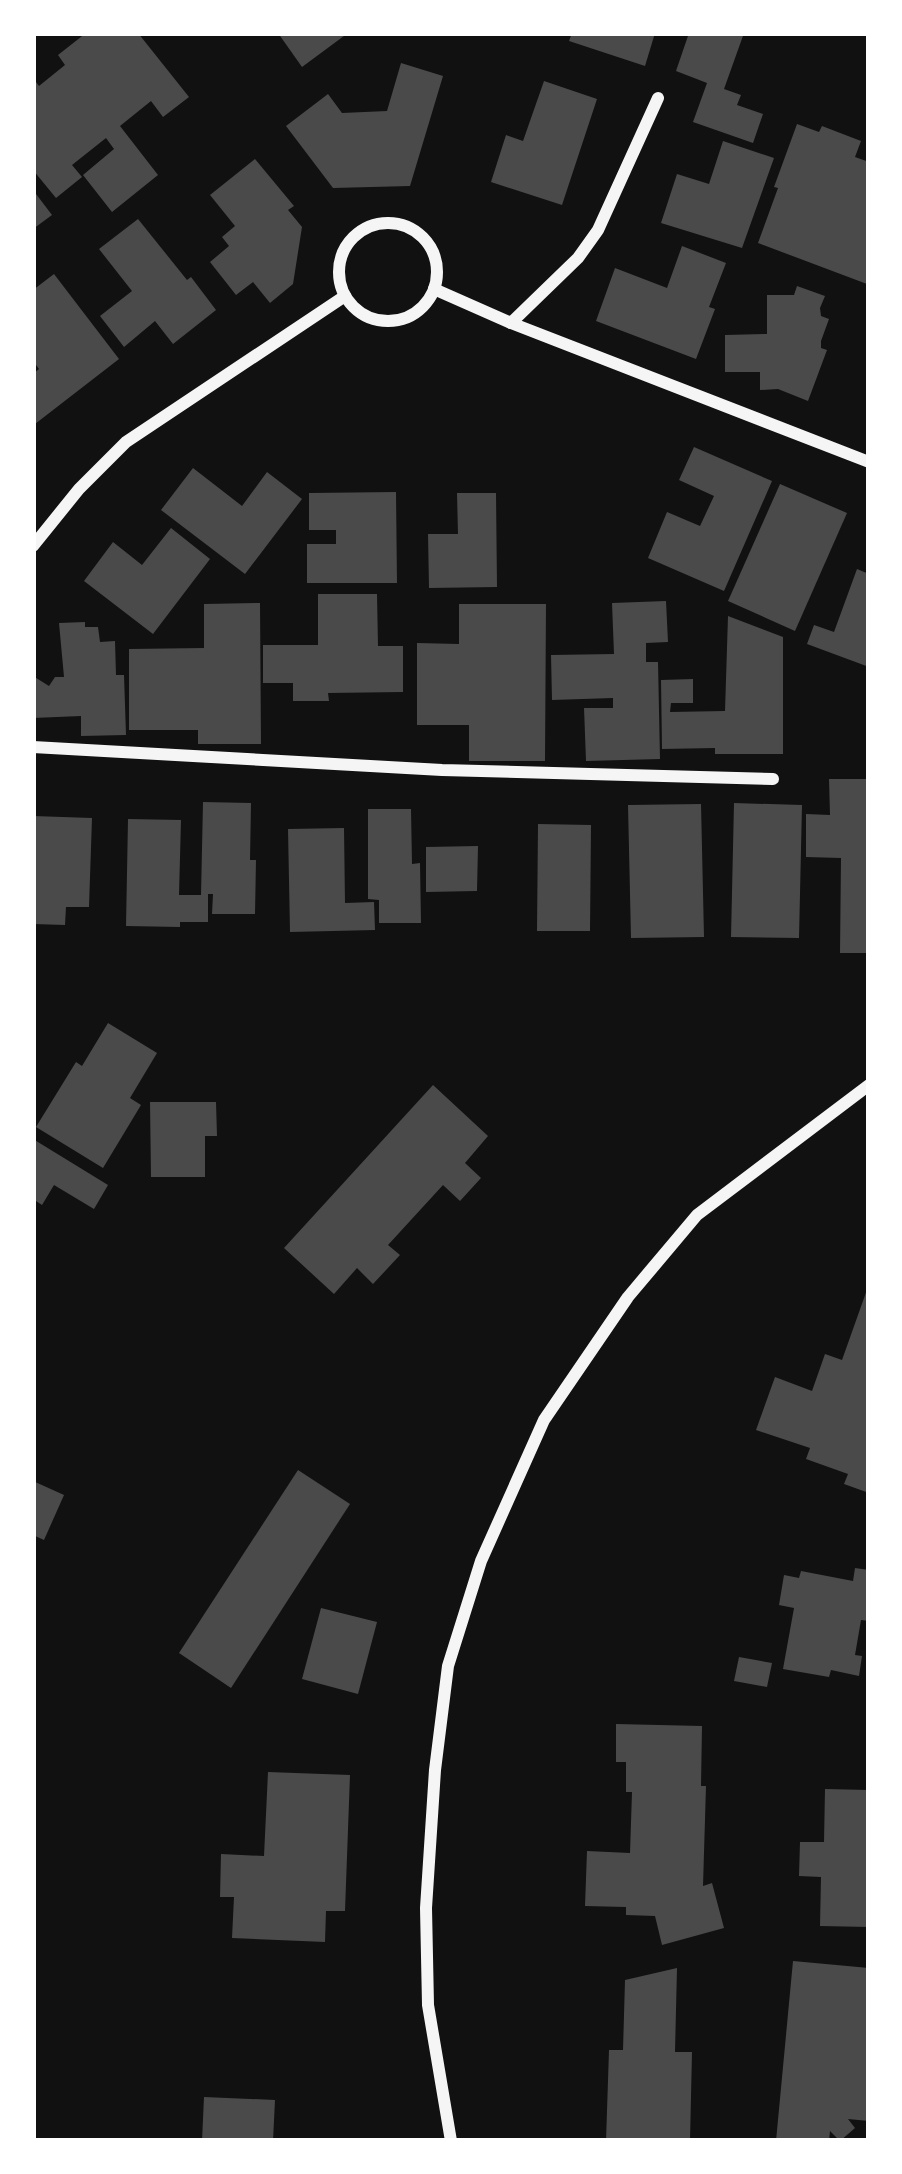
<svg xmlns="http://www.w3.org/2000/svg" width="902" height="2174" font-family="'Source Sans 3',sans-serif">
<rect width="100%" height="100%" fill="#111"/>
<g fill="#4a4a4a">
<path d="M86,33H138L189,97L163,117L151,101L120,126L158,175L112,212L83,175L114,149L106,138L72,165L82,177L56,198L33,170V78L39,86L65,65L58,55Z"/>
<path d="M278,33H348L302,67Z"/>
<path d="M572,33H655L645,66L569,41Z"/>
<path d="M689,33H744L724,89L741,95L737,105L763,114L753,143L693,122L707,83L676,71Z"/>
<path d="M401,63L443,76L410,186L333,188L286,126L328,94L342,113L387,111Z"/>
<path d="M544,81L597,99L562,205L491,182L506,135L523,141Z"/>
<path d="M797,124L819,132L822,126L861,141L855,157L869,162L867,284L758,243L778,188L774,187Z"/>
<path d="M723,141L774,158L742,248L661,223L677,174L709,184Z"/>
<path d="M255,159L294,206L288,210L302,227L293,284L270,303L253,282L236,295L210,262L229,246L222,237L235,226L210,195Z"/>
<path d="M33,190L52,215L33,229Z"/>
<path d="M138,219L187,280L191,277L216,310L173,344L155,321L124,347L100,316L132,291L99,249Z"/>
<path d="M682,246L726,263L709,307L715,309L696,359L596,321L615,268L667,288Z"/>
<path d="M54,274L119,359L35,424L33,421V374L39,369L33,361V290Z"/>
<path d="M797,286L825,296L820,308L821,316L829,319L821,341V348L827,350L808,401L778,389L760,390V372H725V335L767,334V295H794Z"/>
<path d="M694,447L772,481L724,591L648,558L667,512L700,526L714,496L679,480Z"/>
<path d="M193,468L242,506L267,472L302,499L245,574L161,510Z"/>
<path d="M780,484L847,513L795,631L728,601Z"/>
<path d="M396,492L397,583H307V544H336V530H309V493Z"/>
<path d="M457,493H496L497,587L429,588L428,534H458Z"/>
<path d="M171,528L210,559L153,634L84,581L113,542L142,565Z"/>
<path d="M857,569L869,574V667L807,644L814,625L834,632Z"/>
<path d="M318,594H377L378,646H403V692L328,693L329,701H293V683H263V645H318Z"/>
<path d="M666,601L668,642L646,643V662H658L660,759L586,761L584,708H613V698L552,700L551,655L614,654L612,603Z"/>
<path d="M260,603L261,744H198V730H129V649L204,648V604Z"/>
<path d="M459,604H546L545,761H469V725H417V643L459,644Z"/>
<path d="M728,616L783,637V754H715V748L662,749L661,680L693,679V703H671L670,712L725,711Z"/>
<path d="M85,622V627H98L100,642L115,641L116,675H124L126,735L81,736V716L33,718V676L49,686L55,677H64L59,623Z"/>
<path d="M829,779H869V953H840L841,858L806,857V814L830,815Z"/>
<path d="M203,802L251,803L250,860H256L255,914H212L213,894H208V922H180V927L126,926L128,819L181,820L179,895H201Z"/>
<path d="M734,803L802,805L799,938L731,937Z"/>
<path d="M701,804L704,937L631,938L628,805Z"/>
<path d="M368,809H411L412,864L420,863L421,923H379V900L368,899Z"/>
<path d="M33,816L92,818L89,907H66L65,925L33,924Z"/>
<path d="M538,824L591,825L590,931H537Z"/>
<path d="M344,828L345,903L374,902L375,930L290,932L288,829Z"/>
<path d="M478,846L477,891L426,892V847Z"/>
<path d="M108,1023L157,1053L130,1098L141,1105L103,1168L36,1127L76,1062L82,1066Z"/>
<path d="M433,1085L488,1136L465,1163L481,1178L460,1201L443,1185L388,1245L400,1255L373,1284L357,1268L334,1294L284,1248Z"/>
<path d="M150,1102H216L217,1136H205V1177H151Z"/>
<path d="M33,1139L108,1185L94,1209L54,1185L42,1205L33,1199Z"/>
<path d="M869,1284V1493L844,1484L848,1474L806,1459L810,1448L756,1430L775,1377L812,1391L825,1354L842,1360Z"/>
<path d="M298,1470L350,1504L231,1688L179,1653Z"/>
<path d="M33,1481L64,1495L44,1540L33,1535Z"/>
<path d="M855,1568L869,1570V1621L861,1620L855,1655L862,1656L859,1676L831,1670L829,1677L783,1669L794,1608L779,1605L784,1575L799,1578L801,1571L853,1581Z"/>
<path d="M321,1608L377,1622L358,1694L302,1679Z"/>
<path d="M739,1657L772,1663L767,1687L734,1681Z"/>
<path d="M616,1724L702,1726L701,1786H706L703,1886L712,1883L724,1928L662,1945L655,1916L626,1915V1907L585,1906L587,1851L630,1853L632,1792H626V1762H616Z"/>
<path d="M268,1772L350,1775L345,1911H326L325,1942L232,1938L234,1897H220L221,1854L264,1856Z"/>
<path d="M825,1789L869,1790V1927L820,1926L821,1877L799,1876L800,1842H824Z"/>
<path d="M793,1961L869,1968L866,2066H869V2121L848,2119L855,2128L840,2141L830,2131L829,2141H776Z"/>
<path d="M677,1968L675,2052H692L690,2141H606L609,2050H623L625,1980Z"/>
<path d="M204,2097L275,2100L273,2141H202Z"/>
</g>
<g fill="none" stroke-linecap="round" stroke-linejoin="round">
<g stroke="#f5f5f5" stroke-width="12">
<circle cx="388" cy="272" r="49"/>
<path d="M434,289L511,323L869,462"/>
<path d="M511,323L578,258L598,230L658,98"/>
<path d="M33,546L79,489L126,442L345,296"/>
<path d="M33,747L442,770L773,779"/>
<path d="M451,2141L428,2005L426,1908L435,1770L448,1666L481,1561L544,1420L628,1297L697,1215L869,1085"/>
</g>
</g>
<rect width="902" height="2174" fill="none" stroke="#ffffff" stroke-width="72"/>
</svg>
